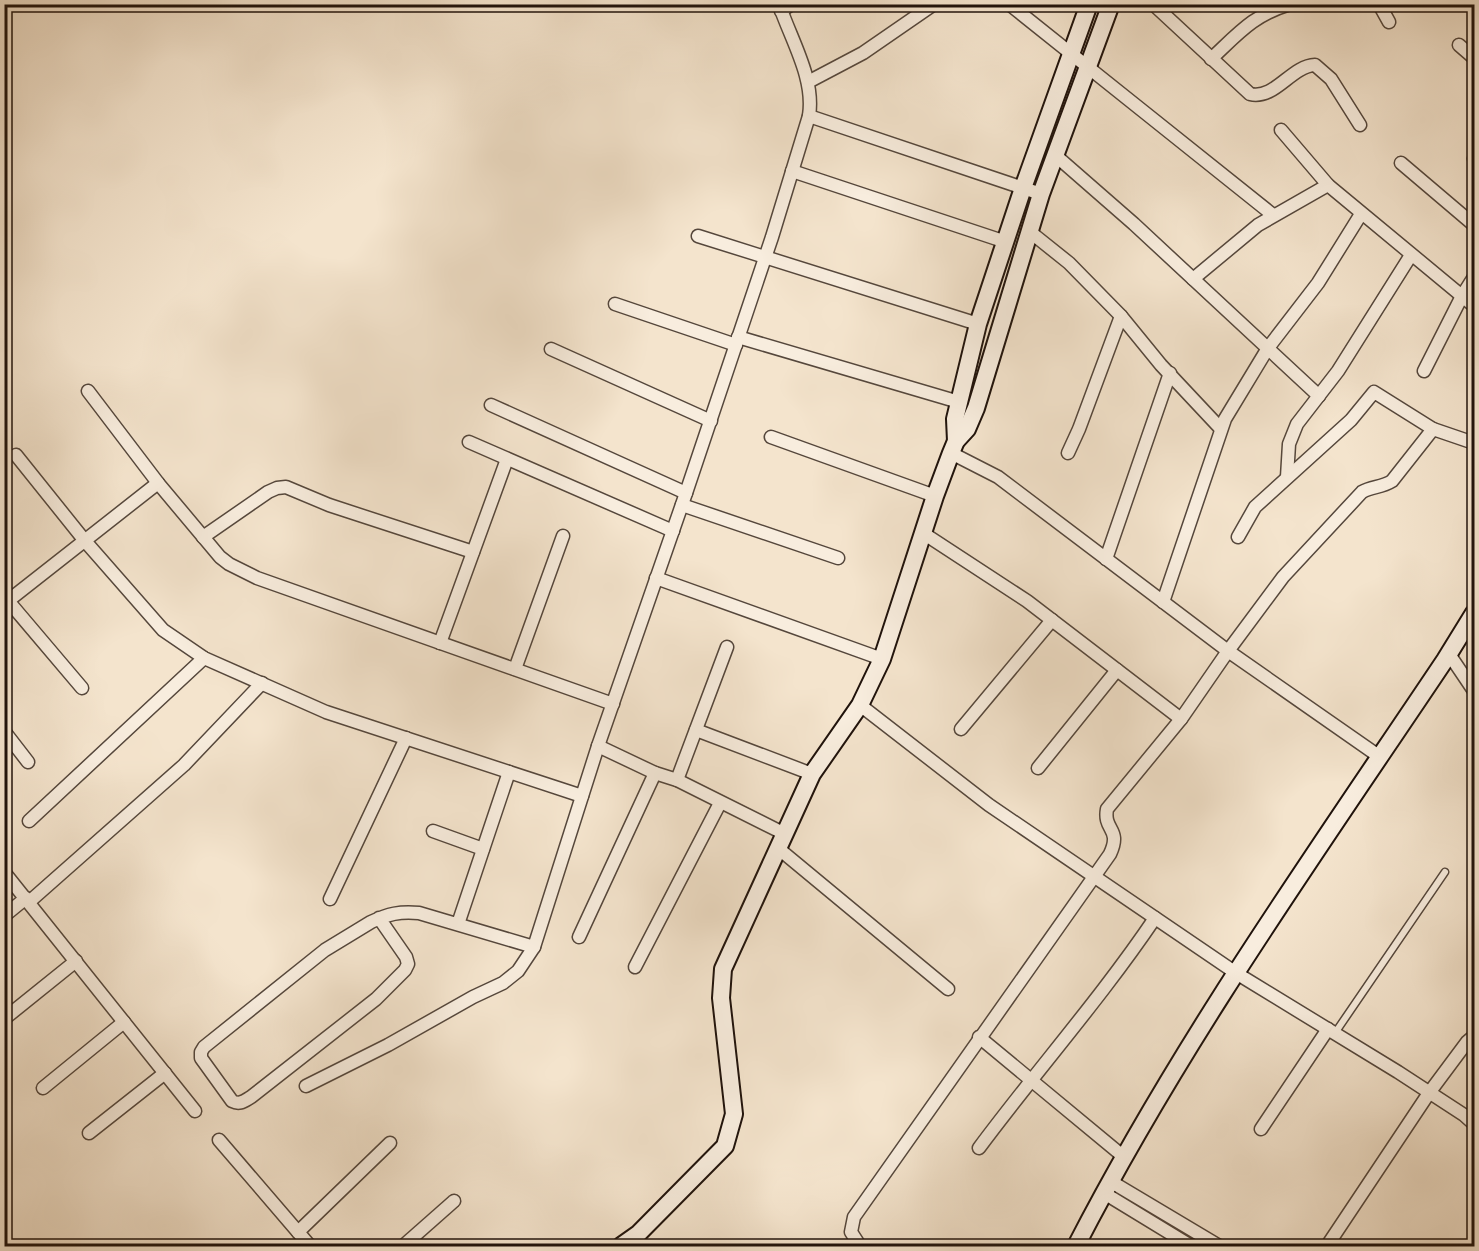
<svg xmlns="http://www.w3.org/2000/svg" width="1479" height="1251" font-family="Cardo,serif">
<rect width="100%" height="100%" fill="#f4e4cd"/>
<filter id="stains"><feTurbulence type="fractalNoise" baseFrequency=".00333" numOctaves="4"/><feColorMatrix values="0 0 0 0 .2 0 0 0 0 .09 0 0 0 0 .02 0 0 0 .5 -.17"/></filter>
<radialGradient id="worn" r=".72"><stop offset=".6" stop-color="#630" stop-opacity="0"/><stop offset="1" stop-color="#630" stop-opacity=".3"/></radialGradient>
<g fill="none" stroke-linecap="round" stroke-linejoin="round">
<defs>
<path id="lane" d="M1335,1033L1445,872"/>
<g id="street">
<path d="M1009,4C1097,74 1185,145 1273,215"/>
<path d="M1153,4L1250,94C1275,100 1291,66 1315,65L1331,79L1360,125"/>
<path d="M1379,4L1389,22"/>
<path d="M781,11L792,4"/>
<path d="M1459,45L1474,58"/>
<path d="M1211,59C1238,34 1253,15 1290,4"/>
<path d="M808,82L863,53L934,4"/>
<path d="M809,116L1041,194"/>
<path d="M1281,130L1328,185L1474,306"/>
<path d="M1055,155L1134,224L1319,396"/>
<path d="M1474,159V158"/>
<path d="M1401,163L1474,225"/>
<path d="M792,171L1006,242"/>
<path d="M1029,231L1069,263L1121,316L1161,365L1221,429"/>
<path d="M698,236L978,324"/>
<path d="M1193,279L1258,225L1328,185"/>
<path d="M615,304L736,345"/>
<path d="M738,337L959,402"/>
<path d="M551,349L711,421"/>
<path d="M1424,371L1462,296L1474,277"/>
<path d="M88,391L158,483L220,557L229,564L257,578L613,704"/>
<path d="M491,405L686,493"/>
<path d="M771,437L935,496"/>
<path d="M469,442L673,531"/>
<path d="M951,453L998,477L1228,651L1380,757"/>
<path d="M1068,453L1079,429L1121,316"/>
<path d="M16,455L85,541L163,630L204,658L326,712L582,796"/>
<path d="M1287,477L1289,444L1297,424L1338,371L1411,255"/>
<path d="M682,505L838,558"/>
<path d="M923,533L1027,601L1181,719"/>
<path d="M203,537L268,492L277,488L286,487L329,505L473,552"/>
<path d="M1238,537L1255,507L1351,420L1374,392L1433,429L1474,443"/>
<path d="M1106,559L1170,373"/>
<path d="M656,578L882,659"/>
<path d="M4,596L82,688"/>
<path d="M1163,602L1225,419L1268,348L1318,283L1361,214"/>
<path d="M4,604L158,483"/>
<path d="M440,643L507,459"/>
<path d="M1449,654L1474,691"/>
<path d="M515,669L563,536"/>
<path d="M860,705L989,805L1236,973L1398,1072L1464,1115L1474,1124"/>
<path d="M961,729L1052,620"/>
<path d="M696,730L812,774"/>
<path d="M4,731L28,762"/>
<path d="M598,746L655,773L677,780L785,834"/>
<path d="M1038,768L1117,670"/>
<path d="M677,780L727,647"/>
<path d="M29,821L204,658"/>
<path d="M433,831L483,849"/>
<path d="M779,849L948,989"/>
<path d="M4,872L195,1111"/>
<path d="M330,899L406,738"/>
<path d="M29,902L184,765L262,683"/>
<path d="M4,916L26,898"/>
<path d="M379,918L406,957L408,964L405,970L376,999L251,1097C244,1101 240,1105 232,1101L201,1058V1052L204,1047L325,950L371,922C388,914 400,911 419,913L534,947"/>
<path d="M458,924L509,772"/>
<path d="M579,937L655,773"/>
<path d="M635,967L720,803"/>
<path d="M4,1019L76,961"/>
<path d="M979,1037L1124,1157"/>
<path d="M306,1086L388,1045L473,997L503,983L518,971L534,947L598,746L686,493L772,237L809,116C815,78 791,40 779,4"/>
<path d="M43,1088L124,1022"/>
<path d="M1261,1129L1328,1029"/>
<path d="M89,1133L165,1073"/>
<path d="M219,1140L310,1246"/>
<path d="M979,1148C1037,1070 1101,998 1155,918"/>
<path d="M1110,1181L1219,1246"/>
<path d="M1104,1193L1191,1246"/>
<path d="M298,1232L390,1143"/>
<path d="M403,1246L454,1201"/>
<path d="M860,1246L851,1232L854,1217L1110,854C1122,828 1103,831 1107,809L1181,719L1228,651L1283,577L1362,492C1372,486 1381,488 1392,481L1433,429"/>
<path d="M1327,1246L1429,1093L1467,1042L1474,1036"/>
</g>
<g id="secondary">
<path d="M956,441L955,419L978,324L1023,188L1089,4"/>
<path d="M621,1246L638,1234L725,1146L734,1114L721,998L723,969L812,774L860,705L882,659L935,496L951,453L956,441L967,429L976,408L1041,194L1111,4"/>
<path d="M1076,1246C1181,1042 1317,851 1445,660L1474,613"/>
</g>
</defs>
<use href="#lane" stroke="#55473c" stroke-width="9"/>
<use href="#street" stroke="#55473c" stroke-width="15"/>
<use href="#secondary" stroke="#20130c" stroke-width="20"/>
<use href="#lane" stroke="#f8edde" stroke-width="6"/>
<use href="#street" stroke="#f8edde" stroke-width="12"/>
<use href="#secondary" stroke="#f8edde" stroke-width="16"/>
</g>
<rect width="1479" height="1251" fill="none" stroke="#f4e4cd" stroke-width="24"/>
<rect x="6" y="6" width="1467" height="1239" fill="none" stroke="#20130c" stroke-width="3"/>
<rect x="12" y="12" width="1455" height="1227" fill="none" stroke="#20130c" stroke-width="1.5"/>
<rect width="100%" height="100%" filter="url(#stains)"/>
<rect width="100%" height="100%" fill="url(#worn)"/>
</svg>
